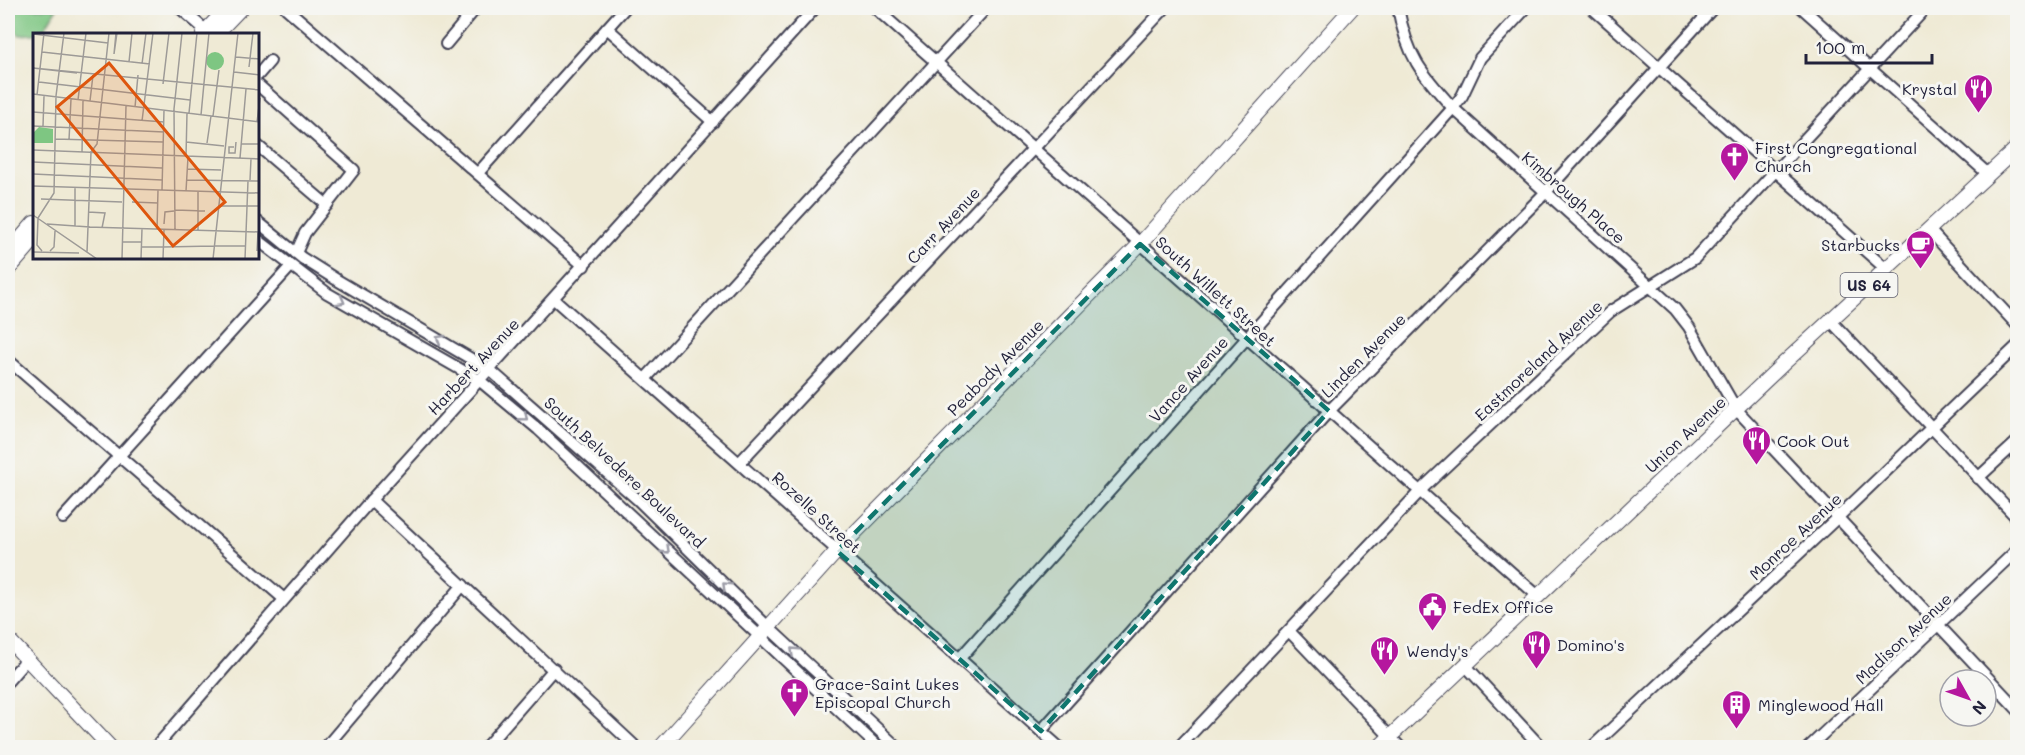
<svg xmlns="http://www.w3.org/2000/svg" width="2025" height="755" font-family="Mali,sans-serif">
<rect width="100%" height="100%" fill="#f6f6f2"/>
<filter id="ink" filterUnits="userSpaceOnUse"><feTurbulence type="fractalNoise" baseFrequency=".0167" numOctaves="2"/><feDisplacementMap in="SourceGraphic" scale="12" xChannelSelector="R" yChannelSelector="G"/><feConvolveMatrix kernelMatrix="1 2 1 2 8 2 1 2 1" color-interpolation-filters="sRGB"/></filter>
<filter id="wash" filterUnits="userSpaceOnUse"><feTurbulence type="fractalNoise" baseFrequency=".008" numOctaves="4" result="noise"/><feDisplacementMap in="SourceGraphic" scale="24" xChannelSelector="R" yChannelSelector="G"/><feGaussianBlur stdDeviation="1.35" result="paint"/><feColorMatrix in="noise" values="0 0 0 0 0 0 0 0 0 0 0 0 0 0 0 0 0 1.4 0 .05"/><feComposite in="paint" operator="in"/></filter>
<g filter="url(#wash)">
<rect width="100%" height="100%" fill="#efead5"/>
<path fill="#7ec682" stroke="#50745e" stroke-width="1.5" d="M8,8H57L42,33L20,35L8,26Z"/>
</g>
<g filter="url(#ink)">
<g fill="none" stroke-linecap="round" stroke-linejoin="round">
<defs>
<g id="minor">
<path d="M180,8L210,34"/>
<path d="M286,8L584,266"/>
<path d="M875,8L1538,596"/>
<path d="M1398,8C1407,56 1421,73 1453,108L1675,309L1689,327L1736,409L2018,710"/>
<path d="M1592,8L1886,269"/>
<path d="M1802,8L1988,174"/>
<path d="M607,28L713,122"/>
<path d="M446,44L476,8"/>
<path d="M258,75L270,61"/>
<path d="M258,85L354,170L305,233L296,253"/>
<path d="M258,146L327,205"/>
<path d="M478,173L625,8"/>
<path d="M258,222L302,258L337,280L490,370L637,499L768,627L898,748"/>
<path d="M1929,230L2018,326"/>
<path d="M258,240L327,293L479,380L538,429L879,748"/>
<path d="M554,299L1060,748"/>
<path d="M1830,320L2018,519"/>
<path d="M8,360L284,599"/>
<path d="M645,379L986,8"/>
<path d="M740,462L1165,8"/>
<path d="M1978,478L2018,441"/>
<path d="M371,500L637,748"/>
<path d="M63,518L291,266"/>
<path d="M1289,631L1401,748"/>
<path d="M960,658L1453,108L1462,96L1480,58L1526,8"/>
<path d="M1466,666L1542,748"/>
<path d="M8,681L27,659"/>
<path d="M1041,731L1329,411L1545,193L1713,8"/>
<path d="M668,739L678,748"/>
<path d="M155,748L371,500L815,8"/>
<path d="M325,748L463,585"/>
<path d="M485,748L554,669"/>
<path d="M1178,748L1425,486L1611,311L1695,258L1926,8"/>
<path d="M1591,748L1837,518L2018,345"/>
<path d="M1808,748L2018,549"/>
</g>
<g id="major">
<path d="M203,34L227,8"/>
<path d="M216,34L241,8"/>
<path d="M8,253L34,223"/>
<path d="M8,270L34,240"/>
<path d="M8,639L111,748"/>
<path d="M660,748L837,551L1140,244L1352,8"/>
<path d="M1378,748L1783,364L2018,147"/>
</g>
</defs>
<use href="#minor" stroke="#414052" stroke-width="14"/>
<use href="#major" stroke="#414052" stroke-width="16"/>
<use href="#minor" stroke="#fff" stroke-width="10"/>
<use href="#major" stroke="#fff" stroke-width="14"/>
</g>
<defs><path id="oneway-chevron" d="M-2-3.5L2.5 0L-2 3.5" fill="none" stroke-width="1.6" stroke-linecap="round" stroke-linejoin="round" transform="scale(1.5)"/></defs>
<g stroke="#9c9ca7">
<use href="#oneway-chevron" transform="translate(341 301) rotate(29)"/>
<use href="#oneway-chevron" transform="translate(440 339) rotate(-149)"/>
<use href="#oneway-chevron" transform="translate(524 417) rotate(39)"/>
<use href="#oneway-chevron" transform="translate(666 550) rotate(43)"/>
<use href="#oneway-chevron" transform="translate(726 586) rotate(-136)"/>
<use href="#oneway-chevron" transform="translate(794 651) rotate(-137)"/>
</g>
</g>
<path fill="#0f766e" fill-opacity="0.2" stroke="#0f766e" stroke-width="4.5" stroke-dasharray="12 8" stroke-linejoin="round" d="M1140,244L1329,411L1041,731L837,551Z"/>
<defs>
<symbol id="restaurant-pin" viewBox="-11 -11 22 30"><path d="M0 17L-7.5 6A9.5 9.5 0 1 1 7.5 6Z" fill="#b5179e" stroke="#f6f6f2"/><path d="M-5-6h1v4h1v-4h1v4h1v-4h1v5L-1.5 .5V6h-2V.5L-5-1ZM5-6V6H3V1.5H1.5Q1.5-4 5-6Z" fill="#fff"/></symbol>
<symbol id="church-pin" viewBox="-11 -11 22 30"><path d="M0 17L-7.5 6A9.5 9.5 0 1 1 7.5 6Z" fill="#b5179e" stroke="#f6f6f2"/><path d="M-1.2-6h2.4v3.5h3.3v2.4h-3.3V6h-2.4V-.1h-3.3v-2.4h3.3Z" fill="#fff"/></symbol>
<symbol id="cafe-pin" viewBox="-11 -11 22 30"><path d="M0 17L-7.5 6A9.5 9.5 0 1 1 7.5 6Z" fill="#b5179e" stroke="#f6f6f2"/><path d="M-5.5-4.5H6V0H3Q3 3.5 0 3.5H-2.5Q-5.5 3.5-5.5 0ZM3-3.2v2h1.7v-2ZM-6 4.5H4V6H-6Z" fill="#fff"/></symbol>
<symbol id="civic-pin" viewBox="-11 -11 22 30"><path d="M0 17L-7.5 6A9.5 9.5 0 1 1 7.5 6Z" fill="#b5179e" stroke="#f6f6f2"/><path d="M-.6-6.5H3V-4.5H.6V-3L4-1V1h2V6H-6V1h2V-1L-.6-3ZM-1.2 2.5V6h2.4V2.5Z" fill="#fff"/></symbol>
<symbol id="building-pin" viewBox="-11 -11 22 30"><path d="M0 17L-7.5 6A9.5 9.5 0 1 1 7.5 6Z" fill="#b5179e" stroke="#f6f6f2"/><path d="M-4-6H4V6H1V3H-1V6H-4ZM-2.5-4.3h1.7v1.8h-1.7ZM.8-4.3h1.7v1.8H.8ZM-2.5-1h1.7V.8h-1.7ZM.8-1h1.7V.8H.8Z" fill="#fff"/></symbol>
</defs>
<g fill-rule="evenodd">
<use href="#restaurant-pin" x="1962" y="72" width="33" height="45"/>
<use href="#church-pin" x="1718" y="140" width="33" height="45"/>
<use href="#cafe-pin" x="1904" y="228" width="33" height="45"/>
<use href="#restaurant-pin" x="1740" y="424" width="33" height="45"/>
<use href="#civic-pin" x="1416" y="590" width="33" height="45"/>
<use href="#restaurant-pin" x="1520" y="628" width="33" height="45"/>
<use href="#restaurant-pin" x="1368" y="634" width="33" height="45"/>
<use href="#church-pin" x="778" y="676" width="33" height="45"/>
<use href="#building-pin" x="1720" y="688" width="33" height="45"/>
</g>
<g text-anchor="middle" dominant-baseline="central" stroke-width="6" stroke-linejoin="round" paint-order="stroke">
<rect fill="#f6f6f2" stroke="#626272" stroke-width="1.5" x="1840.5" y="273" width="57" height="24" rx="4.5"/>
<g font-size="15" font-weight="bold" fill="#22223b">
<text x="1869" y="285">US 64</text>
</g>
<g font-size="16" fill="#22223b" stroke="#f6f6f2" text-anchor="start">
<text x="1957" y="88" text-anchor="end">Krystal</text>
<text x="1755" y="147">First Congregational<tspan x="1755" dy="18">Church</tspan></text>
<text x="1900" y="244" text-anchor="end">Starbucks</text>
<text x="1777" y="440">Cook Out</text>
<text x="1453" y="606">FedEx Office</text>
<text x="1557" y="644">Domino's</text>
<text x="1406" y="650">Wendy's</text>
<text x="815" y="683">Grace-Saint Lukes<tspan x="815" dy="18">Episcopal Church</tspan></text>
<text x="1758" y="704">Minglewood Hall</text>
</g>
<g font-size="16" fill="#22223b" stroke="#f6f6f2">
<text transform="translate(1574 197) rotate(41)">Kimbrough Place</text>
<text transform="translate(943 225) rotate(-47)">Carr Avenue</text>
<text transform="translate(1216 291) rotate(42)">South Willett Street</text>
<text transform="translate(1363 355) rotate(-45)">Linden Avenue</text>
<text transform="translate(1538 360) rotate(-43)">Eastmoreland Avenue</text>
<text transform="translate(473 366) rotate(-47)">Harbert Avenue</text>
<text transform="translate(995 367) rotate(-45)">Peabody Avenue</text>
<text transform="translate(1188 379) rotate(-48)">Vance Avenue</text>
<text transform="translate(1685 434) rotate(-43)">Union Avenue</text>
<text transform="translate(625 472) rotate(43)">South Belvedere Boulevard</text>
<text transform="translate(817 512) rotate(42)">Rozelle Street</text>
<text transform="translate(1795 536) rotate(-43)">Monroe Avenue</text>
<text transform="translate(1903 638) rotate(-43)">Madison Avenue</text>
</g>
</g>
<g transform="translate(33 33)">
<rect width="226" height="226" fill="#efead5"/>
<path d="M173 28a9 9 0 1 1 18 0a9 9 0 1 1-18 0ZM6,94L20,96V110H0L1,99Z" fill="#7ec682"/>
<path fill="none" stroke="#9d9a97" stroke-width="1.5" d="M83,0L81,21L84,0M0,1L75,10M9,19L117,31M203,24L227,26M96,29L99,0M109,31L113,0M216,34L220,0M0,35L227,57M0,35L44,40M201,39L227,42M6,49L157,67M171,50L176,0M130,51L136,0M0,61L227,89M4,62L11,0M45,67L53,0M57,68L60,42M102,74L105,42M0,79L131,89M156,80L164,0M168,82L171,50M180,83L186,37M109,88L120,0M224,89L227,65M0,93L131,99M10,93L11,63M22,106L130,109M36,107L38,66M153,109L191,113M174,110L178,83M208,111H227M201,114H196V120H202L203,109M0,117L227,126M49,119L50,68M153,123L154,80M207,125L213,56M0,129L129,135M154,136L188,137M0,141L129,147M154,147L227,148M217,147L218,126M0,153L227,160M129,157L131,77M153,158L155,124M8,166L89,169M99,169L125,170M185,173H227M142,177L172,178M55,179L72,180L69,195M0,182L64,226M5,185L21,160L23,63L31,0M5,186L4,212L9,218M14,191L57,194M131,191L132,179L141,178M42,193V155M55,194L227,199M142,196L141,76L149,0M124,197L125,157M165,197V159M89,209H108M182,213H213M108,214H130M130,214L181,213M17,218L21,214L22,198M224,218L225,199M0,219L46,220M54,219L58,119L64,111L76,0M89,226L93,73M108,226L109,196M130,226L131,197M180,226L205,0M212,226L215,148"/>
<path fill="#de560e" fill-opacity="0.15" stroke="#de560e" stroke-width="3" d="M76,30L192,169L140,213L24,74Z"/>
<rect width="226" height="226" fill="none" stroke="#22223b" stroke-width="3"/>
</g>
<rect width="2025" height="755" fill="none" stroke="#f6f6f2" stroke-width="30"/>
<g transform="translate(1968 698) rotate(130)"><circle r="28" fill="#f6f6f2" stroke="#a1a1a9" stroke-width="1.5"/>
<path d="M0-4.5L10 22L0 15L-10 22Z" fill="#b5179e"/>
<text y="-9" font-size="16" font-weight="bold" text-anchor="middle" fill="#22223b">N</text>
</g>
<path d="M1806 54v9h126v-9" fill="none" stroke="#22223b" stroke-width="3"/>
<text x="1815" y="54" font-size="18" fill="#22223b" stroke="#f6f6f2" stroke-width="4.5" paint-order="stroke">100 m</text>
</svg>
